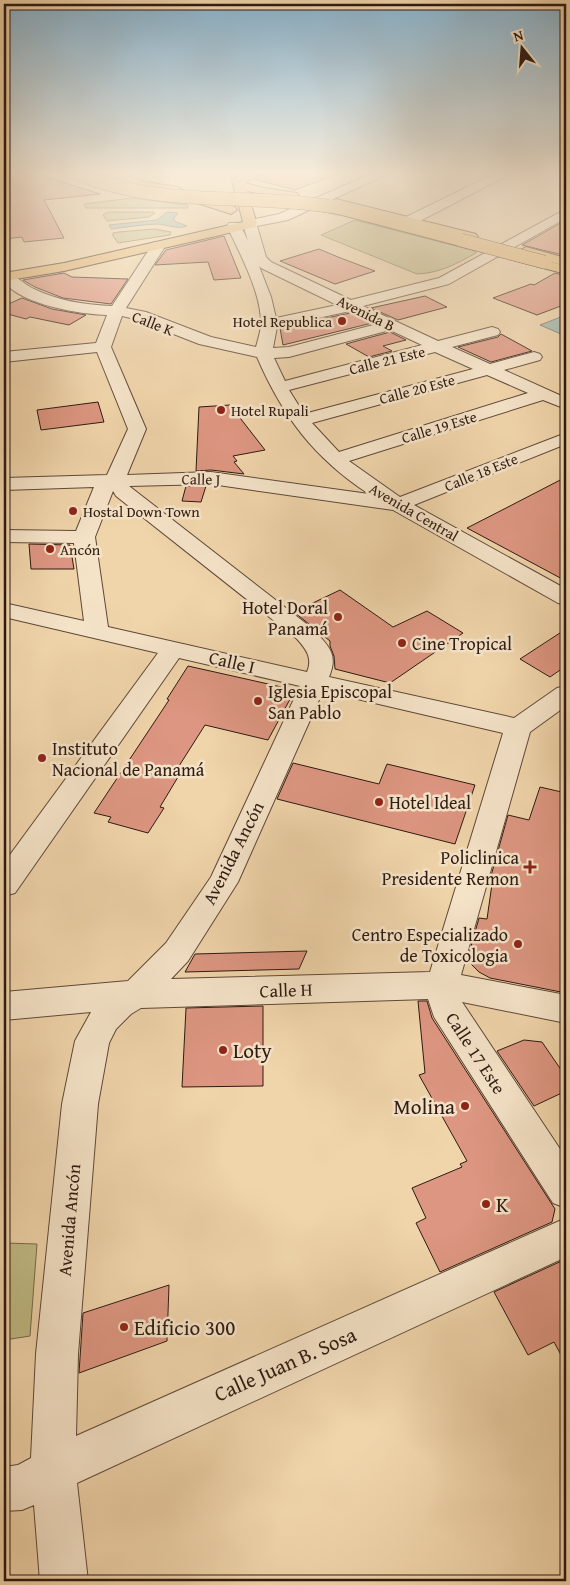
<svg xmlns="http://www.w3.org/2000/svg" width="570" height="1585" font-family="'Gentium Book Plus',serif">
<rect width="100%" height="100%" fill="#f0d4aa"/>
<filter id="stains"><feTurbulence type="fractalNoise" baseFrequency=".004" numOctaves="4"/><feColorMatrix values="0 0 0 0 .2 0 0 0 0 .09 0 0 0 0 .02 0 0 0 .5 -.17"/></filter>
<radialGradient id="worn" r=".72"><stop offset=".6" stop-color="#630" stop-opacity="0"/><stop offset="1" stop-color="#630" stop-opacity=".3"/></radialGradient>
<g fill="#c0bb85" stroke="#776a4c">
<path d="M132,198L188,205V208H86L84,204Z"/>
<path d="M108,212H153L155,213L149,217L107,221L103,215Z"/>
<path d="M355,220L475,251L476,253C456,264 440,273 417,274L321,235Z"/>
<path d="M154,229L171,232L170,235L118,243L113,236V233L119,232Z"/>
<path d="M4,1243L37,1244L30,1336L4,1340Z"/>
</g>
<g fill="#9bb7af" stroke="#6f7870">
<path d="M167,212L178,213L174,218V221L187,226C176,230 168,224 156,224C141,225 126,227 111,229L109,225L157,220Z"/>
<path d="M566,315V332L561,334L540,325Z"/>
</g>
<g fill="#dd9681" stroke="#2e1a12">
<path d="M10,171L33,177L40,175L100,194L44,200L64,238L24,242L22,237L4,239V176Z"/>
<path d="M265,171H339L340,173L295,190L254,179Z"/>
<path d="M566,220V250L559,254L522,245Z"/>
<path d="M224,236L241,278L214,280L208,262L155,265L166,250Z"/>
<path d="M319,249L338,257L375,271L335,284L280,261Z"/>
<path d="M64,273L72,277L128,279L111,304L63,298L35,287L23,280Z"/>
<path d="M555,273L566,276V304L537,315L493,298L531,284L534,285Z"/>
<path d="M425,296L447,307L398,320L371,308Z"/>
<path d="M22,298L52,309L86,315L69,325L30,317L26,319L4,313V306Z"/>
<path d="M350,313L372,323L283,345L280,328Z"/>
<path d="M390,332L406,340L383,346L392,351L369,357L346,344Z"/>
<path d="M501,334L532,351L491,362L458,347L498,337Z"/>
<path d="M98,402L104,422L41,430L37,410Z"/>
<path d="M230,405L265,450L233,456L237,461L234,462L244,474L211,470L196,471L199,407Z"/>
<path d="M566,477V581L467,528L508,507Z"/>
<path d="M186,486H206L201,502L182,501Z"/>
<path d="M29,544L70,545L74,569H31Z"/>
<path d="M340,590L393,627L427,611L463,633L390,683L335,669L334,656L330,646V641L294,612Z"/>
<path d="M566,629V666L550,677L520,659Z"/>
<path d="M188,666L295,690L268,740L205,725L179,766L184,767L160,807L164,808L148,833L108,822L111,817L94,813L169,700L167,699Z"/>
<path d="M293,763L379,784L387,764L475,785L455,844L277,799Z"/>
<path d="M540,787L566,793V993L490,978L479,972L471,964L468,957L479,918L487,919L492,884L489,883L508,815L529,820Z"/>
<path d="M307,951L299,969L185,972L195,954Z"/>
<path d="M418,1001H427L432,1018L555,1209L552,1222L440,1272L416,1223L426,1218L412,1188L462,1167L460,1164L467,1161L419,1075L425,1073Z"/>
<path d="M263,1006V1086L182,1087L186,1008Z"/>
<path d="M524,1040L542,1042L566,1077V1091L534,1106L497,1051Z"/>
<path d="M566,1259V1364L554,1342L528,1355L494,1292Z"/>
<path d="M169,1285L167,1341L79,1373L83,1313Z"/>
</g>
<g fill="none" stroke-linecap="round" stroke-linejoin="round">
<defs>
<g id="minor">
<path d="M378,171H394L288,220L257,226L266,257L271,262L351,300L439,278L566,209V218L449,284L363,306L438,341L492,327L498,329L500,332L498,335L452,347L490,364L534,352L540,354L542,357L540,360L504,370L566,398V409L543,400L349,461L400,497L566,433V444L414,505L566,589V605L558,603L393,510L211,484L129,486L313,629C328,646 339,653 329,677L514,718L557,688L566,686V706L530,732L461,975L566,995V1023L462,1002L566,1158V1208L553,1203L434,1017L428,999L141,1008L131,1014L116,1029L109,1043L98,1104L78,1354L76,1436L566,1218V1257L77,1483L88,1581H40L34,1505L22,1510L4,1511V1467L18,1465L31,1458L36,1354L62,1104L75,1041L91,1012L4,1020V992L128,981L166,943L211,877L300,686L179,658L15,893L4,896V863L158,653L4,617V603L84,621L74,543L4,542V530L76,531L94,487L4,490V478L107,475L128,429L97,352L4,362V352L96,343L107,315C79,314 23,305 4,282V273C12,272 25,285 34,289C59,301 85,305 112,306L154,242H164L166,245L126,308L146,312L211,337L256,347C258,339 261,331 261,323C261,292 240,254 227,226L229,223H239L248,241L243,224L245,221L279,214ZM259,266L261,268L337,305L276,318L271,297ZM350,311L377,324L289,347L273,348L277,327ZM122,316L135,319L199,344L257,357C283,417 314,458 369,494L211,472L127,475L146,429L111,347ZM390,330L422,345L285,381L274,358L289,357ZM435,352L473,369L304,414L289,390ZM487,375L528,393L339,452L312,423ZM113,491L116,496L297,639C306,649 313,658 307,672L108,627L95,537ZM323,691L503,733L430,972L171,979L188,961L238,882Z"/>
<path d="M500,171H516L416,223L411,224L405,220L406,217Z"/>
</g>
<g id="major">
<path d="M99,171H116L145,182L178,187L184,191L178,195L138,188L101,173Z"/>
<path d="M247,171H263L245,183L264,188L297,193L299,196L297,199L348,208L566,266V274L342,215L292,205L290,202L291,200L247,191L257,224L255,227L64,271L4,281V273L64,263L243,222L232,180Z"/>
<path d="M192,193L235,207L237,210L231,214L188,200L186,197Z"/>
</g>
<g id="highway">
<path d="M104,171H120L134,180L132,183H124Z"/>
<path d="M336,199L476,234L478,237L471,241L332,206L330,203L332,200Z"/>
<path d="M526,247L566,258V266L521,254L519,251Z"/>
</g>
</defs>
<use href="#minor" stroke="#5e4838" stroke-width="2"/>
<use href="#major" stroke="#2e1a12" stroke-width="2"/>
<use href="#highway" stroke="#2e1a12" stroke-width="2"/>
<use href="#minor" fill="#f5e3c8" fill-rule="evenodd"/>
<use href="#major" fill="#e8ba75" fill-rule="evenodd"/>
<use href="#highway" fill="#e8ba75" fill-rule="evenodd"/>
<defs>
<g id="highway-bridge">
<path d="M75,173C160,208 240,193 328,206"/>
<path d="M461,240L544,262"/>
</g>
</defs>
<use href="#highway-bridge" stroke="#2e1a12" stroke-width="14" stroke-linecap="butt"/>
<use href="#highway-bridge" stroke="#e8ba75" stroke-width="13"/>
</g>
<linearGradient id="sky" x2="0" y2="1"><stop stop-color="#89b5d1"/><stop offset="0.44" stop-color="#f8ecd9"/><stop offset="1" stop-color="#f8ecd9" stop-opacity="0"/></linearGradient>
<rect width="570" height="393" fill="url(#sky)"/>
<g fill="#8f2418" stroke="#f5e3c8" stroke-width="2">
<circle cx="342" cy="321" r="5"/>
<circle cx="221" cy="410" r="5"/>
<circle cx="73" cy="511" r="5"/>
<circle cx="50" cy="549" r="5"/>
<circle cx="338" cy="617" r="5"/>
<circle cx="402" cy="643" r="5"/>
<circle cx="258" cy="701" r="5"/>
<circle cx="42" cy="758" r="5"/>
<circle cx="379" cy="802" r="5"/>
<path d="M527.5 859.5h5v5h5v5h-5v5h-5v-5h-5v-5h5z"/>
<circle cx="518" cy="944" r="5"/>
<circle cx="223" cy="1050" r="5"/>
<circle cx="465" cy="1106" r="5"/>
<circle cx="486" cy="1204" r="5"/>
<circle cx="124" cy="1327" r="5"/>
</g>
<g text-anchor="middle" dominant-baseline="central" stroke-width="5" stroke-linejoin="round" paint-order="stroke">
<g font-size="15" fill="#2e1a12" stroke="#f5e3c8">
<text transform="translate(366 313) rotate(26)">Avenida B</text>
<text transform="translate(153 323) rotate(21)">Calle K</text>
<text transform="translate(387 360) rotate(-14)">Calle 21 Este</text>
<text transform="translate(417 389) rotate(-15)">Calle 20 Este</text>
<text transform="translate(439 427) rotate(-17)">Calle 19 Este</text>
<text transform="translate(481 472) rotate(-22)">Calle 18 Este</text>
<text transform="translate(201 479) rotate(1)">Calle J</text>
<text transform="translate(414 512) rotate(30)">Avenida Central</text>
</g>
<g font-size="15" fill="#2e1a12" stroke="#f5e3c8" text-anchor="start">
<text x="332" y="321" text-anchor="end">Hotel Republica</text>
<text x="231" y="410">Hotel Rupali</text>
<text x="83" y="511">Hostal Down Town</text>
<text x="60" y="549">Ancón</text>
</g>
<g font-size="18" fill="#2e1a12" stroke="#f5e3c8" text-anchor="start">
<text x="328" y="607" text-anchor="end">Hotel Doral<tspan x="328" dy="21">Panamá</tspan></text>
<text x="412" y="643">Cine Tropical</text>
<text x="268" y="691">Iglesia Episcopal<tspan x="268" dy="21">San Pablo</tspan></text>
<text x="52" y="748">Instituto<tspan x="52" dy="21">Nacional de Panamá</tspan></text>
<text x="389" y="802">Hotel Ideal</text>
<text x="519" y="857" text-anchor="end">Policlinica<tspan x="519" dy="21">Presidente Remon</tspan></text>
<text x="508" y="934" text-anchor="end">Centro Especializado<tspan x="508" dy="21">de Toxicologia</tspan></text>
</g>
<g font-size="18" fill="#2e1a12" stroke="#f5e3c8">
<text transform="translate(232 662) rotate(13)">Calle I</text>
<text transform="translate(233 853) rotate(-63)">Avenida Ancón</text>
<text transform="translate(286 990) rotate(-2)">Calle H</text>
<text transform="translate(476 1053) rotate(57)">Calle 17 Este</text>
<text transform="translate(69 1220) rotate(-85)">Avenida Ancón</text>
</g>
<g font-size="21" fill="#2e1a12" stroke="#f5e3c8" text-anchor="start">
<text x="233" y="1050">Loty</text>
<text x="455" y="1106" text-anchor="end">Molina</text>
<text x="496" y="1204">K</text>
<text x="134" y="1327">Edificio 300</text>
</g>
<g font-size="21" fill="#2e1a12" stroke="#f5e3c8">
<text transform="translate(285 1364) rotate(-24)">Calle Juan B. Sosa</text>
</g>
</g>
<rect width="570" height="1585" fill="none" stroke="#f0d4aa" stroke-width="20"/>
<rect x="5" y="5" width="560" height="1575" fill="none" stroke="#2e1a12" stroke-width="2.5"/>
<rect x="10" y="10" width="550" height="1565" fill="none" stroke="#2e1a12"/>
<g transform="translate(522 48) rotate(343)" stroke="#f5e3c8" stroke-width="4" paint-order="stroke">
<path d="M0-4L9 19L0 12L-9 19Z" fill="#2e1a12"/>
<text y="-8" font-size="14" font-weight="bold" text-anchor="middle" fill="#2e1a12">N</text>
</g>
<rect width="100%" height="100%" filter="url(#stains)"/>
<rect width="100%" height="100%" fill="url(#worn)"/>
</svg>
